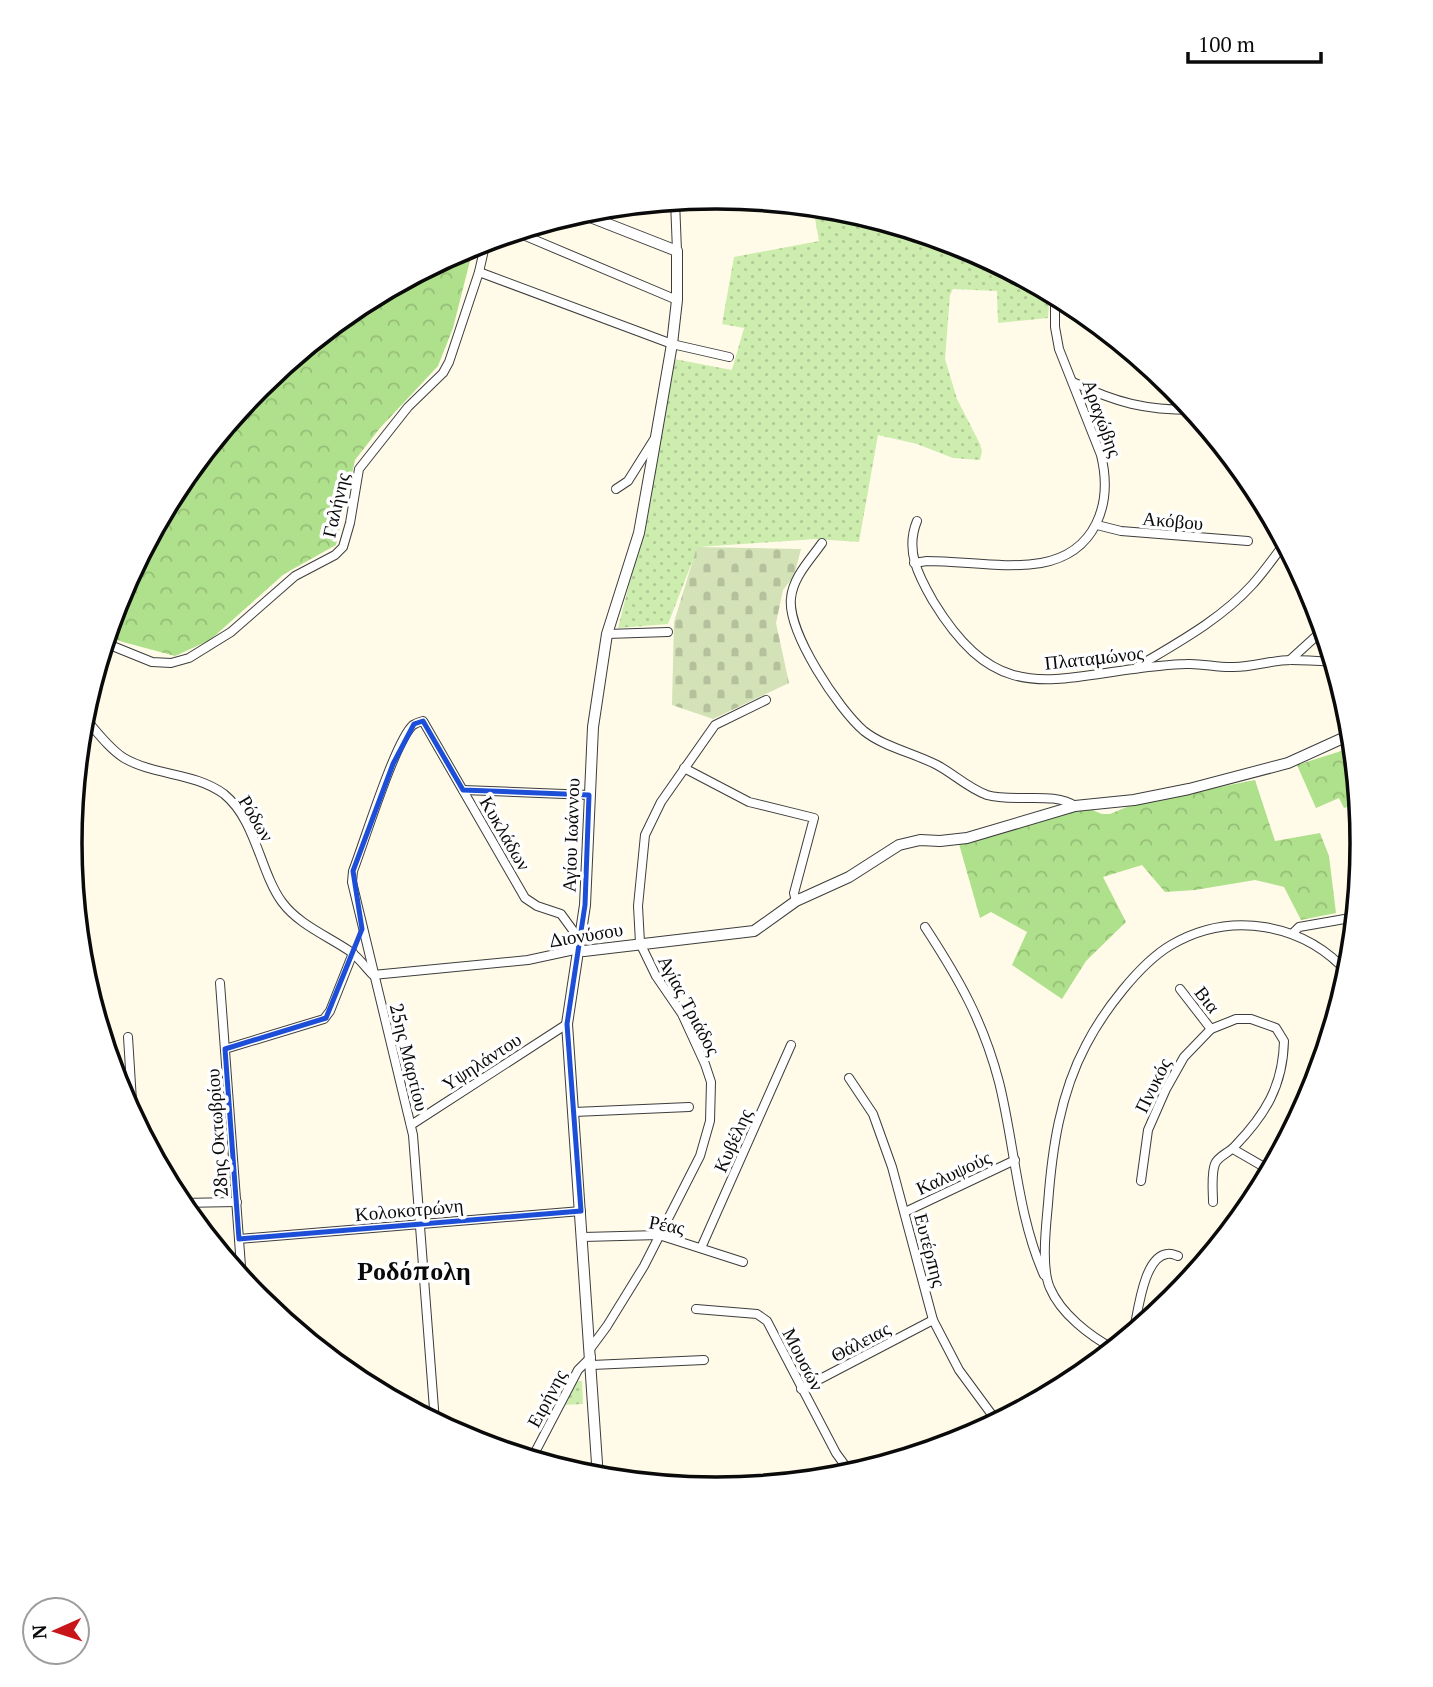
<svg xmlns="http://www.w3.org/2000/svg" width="1433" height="1687" font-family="'PT Serif',serif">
<defs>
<pattern id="grass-dots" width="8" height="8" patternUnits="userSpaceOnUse" patternTransform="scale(1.75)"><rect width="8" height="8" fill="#cdedae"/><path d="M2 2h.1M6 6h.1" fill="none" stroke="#afca94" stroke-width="1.8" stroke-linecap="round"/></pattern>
<pattern id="forest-crowns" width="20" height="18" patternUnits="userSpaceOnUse" patternTransform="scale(1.75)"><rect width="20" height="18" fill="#afe08b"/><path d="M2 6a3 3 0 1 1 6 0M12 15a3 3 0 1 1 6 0" fill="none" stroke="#95bf77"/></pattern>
<pattern id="cemetery-stones" width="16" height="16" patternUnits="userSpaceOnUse" patternTransform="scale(1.75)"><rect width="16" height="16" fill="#d3e2b7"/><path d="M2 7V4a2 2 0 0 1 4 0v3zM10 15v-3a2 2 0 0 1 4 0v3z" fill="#b4c19c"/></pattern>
</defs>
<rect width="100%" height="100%" fill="#fffbe8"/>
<g fill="url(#grass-dots)">
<path d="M813,207L843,210L964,246L1050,292L1048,318L998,323L997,291L953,289L950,295L945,359L957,399L980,444L982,451L980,460L953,458L917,444L878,435L859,542L816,539L698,547L668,624L618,628L641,537L674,359L732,370L744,328L722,324L734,257L819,241Z"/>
<path d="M577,1381H582L583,1404L564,1405Z"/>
</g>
<g fill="url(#forest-crowns)">
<path d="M474,245L453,328L438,366L380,428L355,460L336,545L284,574L210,640L175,656L123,642L107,636L119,596L179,484L260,386L358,306Z"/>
<path d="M1353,745L1359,808L1357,804L1344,808L1339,798L1316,808L1297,765L1338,752Z"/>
<path d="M1255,780L1275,841L1320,833L1329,856L1336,913L1301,920L1284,887L1255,880L1195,890L1165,892L1142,865L1103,877L1126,922L1086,961L1062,999L1012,965L1027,932L991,912L980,918L959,844L995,836L1070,812L1090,809L1102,814H1110L1134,804Z"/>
</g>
<path fill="url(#cemetery-stones)" d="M697,547L801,549L794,576L783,590L776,623L789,683L713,719L672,705L674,622Z"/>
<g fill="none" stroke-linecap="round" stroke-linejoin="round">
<defs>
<g id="minor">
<path d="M675,201L677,251"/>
<path d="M516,232L677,300"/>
<path d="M479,272L672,344L729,357"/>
<path d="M1073,382C1117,403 1145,410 1193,410"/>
<path d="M616,489L628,481L655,438"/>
<path d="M917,521C905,550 918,575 933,601C1000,711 1053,676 1159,666C1168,665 1177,664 1186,664C1202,663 1218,668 1234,667C1253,667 1272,660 1291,660C1305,660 1320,661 1334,662"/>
<path d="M1097,525L1121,531L1248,541"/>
<path d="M822,543C810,560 793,577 791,598C787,632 839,710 864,731C884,747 914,753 937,765C954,774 968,788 987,795C1013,803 1055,791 1075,806"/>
<path d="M914,563L927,561C964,561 1005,569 1041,563C1096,553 1113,504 1101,455L1059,349L1055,327V295"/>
<path d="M607,634L668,632"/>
<path d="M105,643L152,662L171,663L189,658L231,632L295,576L335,555L343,547L350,523L359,469L408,407L443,373L449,362L479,272L486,241"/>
<path d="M1290,660L1324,629"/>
<path d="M1137,667C1177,643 1220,620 1252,585C1264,572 1274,557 1285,543"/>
<path d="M83,716C95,729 108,748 124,758C155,776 194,772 224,794C256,820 260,872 282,902C299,925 328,936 351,952C359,958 366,968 373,975L528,960L579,949"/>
<path d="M684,768L749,802L814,818L794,893L796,901"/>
<path d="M463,790L589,795"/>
<path d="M1354,812L1361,827"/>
<path d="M925,927C959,979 983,1021 999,1082C1015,1146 1017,1214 1044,1275"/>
<path d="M1293,933L1299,927L1356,917"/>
<path d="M220,983L242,1280"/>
<path d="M1180,989L1211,1029"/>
<path d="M128,1037L133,1117"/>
<path d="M225,1049L324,1019L330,1011L353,953"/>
<path d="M849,1078L873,1114L892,1167L933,1320L959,1370L998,1423"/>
<path d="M574,1112L689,1107"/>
<path d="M411,1125L567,1024"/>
<path d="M1233,1149L1271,1171"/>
<path d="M1141,1181L1148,1130L1166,1089L1184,1057L1211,1029L1236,1019H1251L1276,1028L1284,1041C1283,1086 1265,1115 1235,1146C1229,1153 1218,1156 1215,1164C1211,1174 1213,1191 1213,1202"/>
<path d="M180,1203L237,1202"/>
<path d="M905,1212L1015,1160"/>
<path d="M583,1237L659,1235L743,1262"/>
<path d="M239,1239L581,1211"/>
<path d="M701,1248L791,1045"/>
<path d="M696,1309L757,1314L767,1321L836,1453L852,1475"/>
<path d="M1133,1334C1138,1314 1143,1257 1167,1254C1171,1253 1175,1255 1178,1256"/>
<path d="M590,1349L607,1326L644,1266L700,1156L710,1121L711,1082L705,1064L682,1014L656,976L640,943L638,906L645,835L661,802L715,725L766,700"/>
<path d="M1114,1349C1090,1336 1061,1314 1050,1288C1041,1268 1046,1226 1048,1204C1052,1149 1060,1094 1086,1045C1103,1012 1139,964 1171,945C1231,910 1304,923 1349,974"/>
<path d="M592,1365L704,1360"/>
<path d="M801,1389L933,1320"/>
<path d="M435,1422L413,1135L352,882L353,871C364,843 395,741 413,725C416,723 419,722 423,721L525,898L537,906L561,914L580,940"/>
<path d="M507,1452L533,1456"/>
<path d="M531,1460L578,1370L591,1357"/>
</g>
<g id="tertiary">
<path d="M580,213L677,251V300L672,344L652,460L639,533L607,634L593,727L585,905L567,1024L598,1478"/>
<path d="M579,949L584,951L754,931L796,901L849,877L899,845L920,840L940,841L967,838L1075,806L1134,800L1189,789L1288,763L1352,734"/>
</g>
</defs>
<use href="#minor" stroke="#3d3d3d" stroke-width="10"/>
<use href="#tertiary" stroke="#3d3d3d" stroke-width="12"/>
<use href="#minor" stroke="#fff" stroke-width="8"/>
<use href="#tertiary" stroke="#fff" stroke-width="10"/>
</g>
<path fill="none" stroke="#1d4ed8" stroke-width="5" stroke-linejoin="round" d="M423,721L463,790L589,795L585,905L567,1024L581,1211L239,1239L225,1049L326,1018L362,929L353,871L393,764L414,724Z"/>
<g text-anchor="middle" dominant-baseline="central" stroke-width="7" stroke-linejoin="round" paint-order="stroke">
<g font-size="19" fill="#0a0a0a" stroke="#fff">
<text transform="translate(1103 418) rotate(70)">Αραχώβης</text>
<text transform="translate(335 505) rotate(-77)">Γαλήνης</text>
<text transform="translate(1173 520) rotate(5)">Ακόβου</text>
<text transform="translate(1094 657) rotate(-6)">Πλαταμώνος</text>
<text transform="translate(257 818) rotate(59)">Ρόδων</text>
<text transform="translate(506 833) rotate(60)">Κυκλάδων</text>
<text transform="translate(570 835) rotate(-88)">Αγίου Ιωάννου</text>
<text transform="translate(586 934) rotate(-9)">Διονύσου</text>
<text transform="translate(1208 999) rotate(52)">Βια</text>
<text transform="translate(690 1005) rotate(62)">Αγίας Τριάδος</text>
<text transform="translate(410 1057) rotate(76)">25ης Μαρτίου</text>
<text transform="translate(481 1061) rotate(-33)">Υψηλάντου</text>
<text transform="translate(1152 1085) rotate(-64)">Πνυκός</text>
<text transform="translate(216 1133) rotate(-94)">28ης Οκτωβρίου</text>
<text transform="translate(732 1140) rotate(-66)">Κυβέλης</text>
<text transform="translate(953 1172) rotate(-25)">Καλυψούς</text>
<text transform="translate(409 1209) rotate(-5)">Κολοκοτρώνη</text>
<text transform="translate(667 1224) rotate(11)">Ρέας</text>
<text transform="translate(931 1250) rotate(75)">Ευτέρπης</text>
<text transform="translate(860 1341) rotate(-28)">Θάλειας</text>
<text transform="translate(804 1359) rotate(63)">Μουσών</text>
<text transform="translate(546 1398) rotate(-62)">Ειρήνης</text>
</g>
<g font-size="26" font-weight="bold" fill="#0a0a0a" stroke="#fff">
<text x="414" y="1270">Ροδόπολη</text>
</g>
</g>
<path d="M0 0H1433V1687H0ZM82 843a634 634 0 1 1 1268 0a634 634 0 1 1-1268 0Z" fill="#fff" fill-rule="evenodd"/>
<path fill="none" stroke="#0a0a0a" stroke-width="3.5" d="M82 843a634 634 0 1 1 1268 0a634 634 0 1 1-1268 0Z"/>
<g transform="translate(56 1631) rotate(267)"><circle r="33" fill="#ffffff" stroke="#9d9d9d" stroke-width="2"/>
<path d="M0-5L12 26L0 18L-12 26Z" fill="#c81519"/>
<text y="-10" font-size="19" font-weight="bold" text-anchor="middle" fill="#0a0a0a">N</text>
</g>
<path d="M1188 52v10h133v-10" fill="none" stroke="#0a0a0a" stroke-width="3.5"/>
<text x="1198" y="52" font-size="21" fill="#0a0a0a" stroke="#ffffff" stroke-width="5" paint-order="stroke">100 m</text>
</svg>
